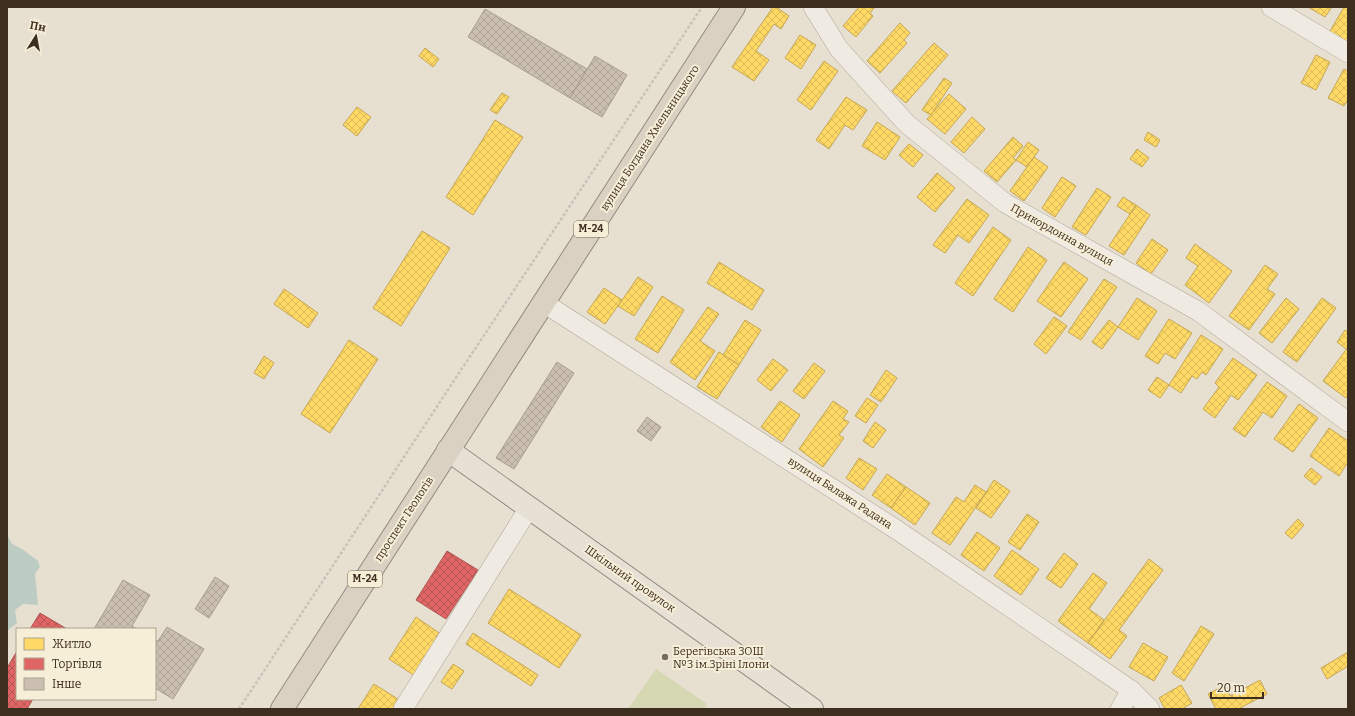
<svg xmlns="http://www.w3.org/2000/svg" width="1355" height="716" font-family="Bitter,serif">
<defs>
<pattern id="homes-cross-hatch" width="8" height="8" patternUnits="userSpaceOnUse"><rect width="8" height="8" fill="#ffd966"/><path d="M0 0l8 8M0 8l8-8" fill="none" stroke="#dbbb58"/></pattern>
<pattern id="shops-cross-hatch" width="8" height="8" patternUnits="userSpaceOnUse"><rect width="8" height="8" fill="#e06666"/><path d="M0 0l8 8M0 8l8-8" fill="none" stroke="#b75454"/></pattern>
<pattern id="building-cross-hatch" width="8" height="8" patternUnits="userSpaceOnUse"><rect width="8" height="8" fill="#cbbfb2"/><path d="M0 0l8 8M0 8l8-8" fill="none" stroke="#afa499"/></pattern>
</defs>
<rect width="100%" height="100%" fill="#e7e0d1"/>
<path fill="#d6d7b3" d="M656,669L707,704L704,709H628Z"/>
<path fill="#bcccc2" d="M7,534L12,544L22,549L38,561L40,567L35,574L38,605L23,604L15,610L17,623L7,631Z"/>
<g fill="url(#homes-cross-hatch)" stroke="#c5a651">
<path d="M773,7H776L789,16L781,29L774,24L756,51L769,60L754,81L732,67Z"/>
<path d="M859,7H875L870,13L873,16L856,37L843,26Z"/>
<path d="M1308,7H1332L1325,17Z"/>
<path d="M1344,7H1348V44L1329,33Z"/>
<path d="M900,23L910,33L904,40L907,43L880,73L867,61Z"/>
<path d="M800,35L816,45L801,69L785,58Z"/>
<path d="M934,43L948,55L906,103L892,91Z"/>
<path d="M425,48L439,59L433,67L419,56Z"/>
<path d="M1316,55L1330,62L1316,90L1301,83Z"/>
<path d="M824,61L838,71L811,110L797,100Z"/>
<path d="M1344,69L1348,71V99L1344,106L1328,98Z"/>
<path d="M944,78L952,83L931,115L922,110Z"/>
<path d="M502,93L509,97L497,114L490,110Z"/>
<path d="M949,94L966,109L945,134L927,119Z"/>
<path d="M846,97L867,110L853,130L845,125L829,149L816,140Z"/>
<path d="M357,107L371,117L357,136L343,125Z"/>
<path d="M972,117L985,129L964,153L951,142Z"/>
<path d="M495,120L523,137L473,215L446,197Z"/>
<path d="M877,122L900,137L885,160L862,146Z"/>
<path d="M1148,132L1160,140L1156,147L1144,140Z"/>
<path d="M1013,137L1023,146L1013,158L1016,160L997,182L984,171Z"/>
<path d="M1028,142L1039,150L1027,167L1016,160Z"/>
<path d="M909,144L923,155L913,167L899,155Z"/>
<path d="M1137,149L1149,158L1142,167L1130,159Z"/>
<path d="M1034,157L1048,167L1024,201L1010,191Z"/>
<path d="M937,173L955,188L935,212L917,197Z"/>
<path d="M1062,177L1076,186L1055,217L1042,208Z"/>
<path d="M1097,188L1111,197L1086,235L1072,227Z"/>
<path d="M1123,197L1136,205L1130,214L1117,206Z"/>
<path d="M967,199L989,215L969,243L958,235L945,253L933,245Z"/>
<path d="M1136,205L1150,215L1124,255L1109,246Z"/>
<path d="M993,227L1011,240L973,296L955,283Z"/>
<path d="M422,231L450,248L401,326L373,308Z"/>
<path d="M1152,239L1168,250L1151,274L1136,263Z"/>
<path d="M1195,244L1232,271L1209,303L1185,285L1198,266L1186,258Z"/>
<path d="M1028,247L1047,260L1013,312L994,299Z"/>
<path d="M719,262L764,290L752,310L707,283Z"/>
<path d="M1064,262L1088,279L1061,317L1037,301Z"/>
<path d="M1265,265L1278,274L1267,289L1275,294L1249,330L1229,316Z"/>
<path d="M638,277L653,287L634,316L618,306Z"/>
<path d="M1104,279L1117,287L1081,340L1068,332Z"/>
<path d="M604,288L622,300L605,324L587,312Z"/>
<path d="M284,289L318,313L308,328L274,304Z"/>
<path d="M662,296L684,310L658,353L635,339Z"/>
<path d="M1137,298L1157,311L1138,340L1118,327Z"/>
<path d="M1286,298L1299,309L1272,343L1259,333Z"/>
<path d="M1322,298L1336,308L1297,362L1283,352Z"/>
<path d="M708,307L719,314L700,341L715,351L695,380L670,362Z"/>
<path d="M1054,317L1067,326L1046,354L1034,344Z"/>
<path d="M1169,319L1192,333L1175,359L1165,353L1158,364L1145,356Z"/>
<path d="M745,320L761,330L739,365L723,355Z"/>
<path d="M1109,320L1118,327L1102,349L1092,342Z"/>
<path d="M1345,330L1348,332V347L1346,349L1337,342Z"/>
<path d="M1201,335L1223,349L1206,375L1202,372L1197,379L1192,376L1181,393L1169,385Z"/>
<path d="M349,340L378,359L330,433L301,414Z"/>
<path d="M1348,347V395L1346,398L1323,381Z"/>
<path d="M719,352L739,365L717,399L697,387Z"/>
<path d="M264,356L274,363L264,379L254,373Z"/>
<path d="M1233,358L1257,375L1238,400L1231,395L1215,418L1203,409L1219,387L1215,383Z"/>
<path d="M773,359L788,370L771,391L757,380Z"/>
<path d="M814,363L825,371L804,399L793,391Z"/>
<path d="M886,370L897,378L881,402L870,395Z"/>
<path d="M1157,377L1169,385L1160,398L1148,390Z"/>
<path d="M1267,382L1287,396L1272,418L1263,412L1245,437L1233,429Z"/>
<path d="M867,398L878,405L866,423L855,416Z"/>
<path d="M780,401L800,415L782,442L761,427Z"/>
<path d="M833,401L848,411L843,419L849,422L839,435L844,438L823,467L799,449Z"/>
<path d="M1299,404L1318,418L1293,452L1274,439Z"/>
<path d="M875,422L886,430L873,448L863,441Z"/>
<path d="M1329,428L1348,441V462L1339,476L1310,456Z"/>
<path d="M859,458L877,469L863,490L846,478Z"/>
<path d="M1311,468L1322,477L1315,485L1304,476Z"/>
<path d="M887,474L906,487L891,508L872,495Z"/>
<path d="M994,480L1010,491L991,518L976,508Z"/>
<path d="M975,485L986,492L950,545L932,533L956,497L964,502Z"/>
<path d="M906,487L930,503L915,525L891,508Z"/>
<path d="M1027,514L1039,522L1020,550L1008,542Z"/>
<path d="M1298,519L1304,525L1292,539L1285,533Z"/>
<path d="M977,532L1000,548L984,571L961,555Z"/>
<path d="M1012,550L1039,569L1021,595L994,576Z"/>
<path d="M1064,553L1078,564L1061,588L1046,578Z"/>
<path d="M1149,559L1163,570L1119,630L1127,636L1110,659L1088,643Z"/>
<path d="M1093,573L1107,583L1089,609L1104,620L1088,643L1058,621Z"/>
<path d="M509,589L581,635L559,668L488,623Z"/>
<path d="M416,617L442,635L415,676L389,659Z"/>
<path d="M1201,626L1214,634L1184,681L1172,673Z"/>
<path d="M473,633L538,675L531,686L466,644Z"/>
<path d="M1143,643L1168,657L1154,681L1129,667Z"/>
<path d="M1348,652V666L1327,679L1321,668Z"/>
<path d="M453,664L464,671L452,689L441,682Z"/>
<path d="M1260,680L1267,694L1238,709H1216L1208,694L1225,685L1230,696Z"/>
<path d="M374,684L401,701L396,709H358Z"/>
<path d="M1181,685L1192,703L1182,709H1165L1159,698Z"/>
</g>
<g fill="url(#shops-cross-hatch)" stroke="#af5551">
<path d="M447,551L478,570L446,619L416,600Z"/>
<path d="M40,613L67,629H30Z"/>
<path d="M17,651V699H33L27,709H7V668Z"/>
</g>
<g fill="url(#building-cross-hatch)" stroke="#a89c90">
<path d="M485,9L587,69L570,98L468,37Z"/>
<path d="M595,56L627,75L602,117L570,98Z"/>
<path d="M557,362L574,373L514,469L496,458Z"/>
<path d="M647,417L661,427L651,441L637,431Z"/>
<path d="M215,577L229,586L209,618L195,609Z"/>
<path d="M123,580L150,595L132,626L137,629H94Z"/>
<path d="M167,627L204,649L173,699L155,688V640L158,641Z"/>
</g>
<g fill="none" stroke-linecap="round" stroke-linejoin="round">
<defs>
<g id="minor">
<path d="M813,7L839,49L907,124L1005,203L1198,311L1348,422"/>
<path d="M1271,7L1348,53"/>
<path d="M544,303L897,530L1131,690L1150,709"/>
<path d="M403,709L529,508"/>
<path d="M1120,709L1131,690"/>
</g>
<path id="major" d="M448,450L812,709"/>
<path id="highway" d="M282,709L734,7"/>
</defs>
<use href="#minor" stroke="#ada599" stroke-width="20"/>
<use href="#major" stroke="#928b80" stroke-width="24"/>
<use href="#highway" stroke="#928b80" stroke-width="24"/>
<path stroke="#c8c2b9" stroke-width="2.5" stroke-dasharray="3 2" stroke-linecap="butt" d="M239,709L457,376L702,7"/>
<use href="#minor" stroke="#efebe3" stroke-width="19"/>
<use href="#major" stroke="#e6e1d4" stroke-width="22"/>
<use href="#highway" stroke="#dad1c2" stroke-width="22"/>
</g>
<circle fill="#786c5e" stroke="#f7eed8" stroke-width="1.5" cx="665" cy="657" r="4"/>
<g text-anchor="middle" dominant-baseline="central" stroke-width="4" stroke-linejoin="round" paint-order="stroke">
<g fill="#f7eed8" stroke="#756857" stroke-width="1">
<rect x="574" y="221" width="34" height="16" rx="3"/>
<rect x="348" y="571" width="34" height="16" rx="3"/>
</g>
<g font-size="10" font-weight="bold" fill="#3d2e20">
<text x="591" y="229">М-24</text>
<text x="365" y="579">М-24</text>
</g>
<g font-size="11" fill="#3d2e20" stroke="#f7eed8">
<text transform="translate(650 138) rotate(-57)">вулиця Богдана Хмельницького</text>
<text transform="translate(1062 235) rotate(29)">Прикордонна вулиця</text>
<text transform="translate(840 493) rotate(33)">вулиця Балажа Радана</text>
<text transform="translate(404 519) rotate(-57)">проспект Геологів</text>
<text transform="translate(630 579) rotate(35)">Шкільний провулок</text>
</g>
<g font-size="11" fill="#3d2e20" stroke="#f7eed8" text-anchor="start">
<text x="673" y="651">Берегівська ЗОШ<tspan x="673" dy="13">№3 ім.Зріні Ілони</tspan></text>
</g>
</g>
<rect width="1355" height="716" fill="none" stroke="#3d2e20" stroke-width="16"/>
<rect x="16" y="628" width="140" height="72" fill="#f7eed8" stroke="#ada18e"/>
<rect x="24" y="638" width="20" height="12" fill="#ffd966" stroke="#ada18e"/>
<text x="52" y="648" font-size="12" fill="#3d2e20">Житло</text>
<rect x="24" y="658" width="20" height="12" fill="#e06666" stroke="#ada18e"/>
<text x="52" y="668" font-size="12" fill="#3d2e20">Торгівля</text>
<rect x="24" y="678" width="20" height="12" fill="#cbbfb2" stroke="#ada18e"/>
<text x="52" y="688" font-size="12" fill="#3d2e20">Інше</text>
<g transform="translate(36 36) rotate(11)" stroke="#f7eed8" stroke-width="3" paint-order="stroke">
<path d="M0-3L7 15L0 10L-7 15Z" fill="#3d2e20"/>
<text y="-6" font-size="11" font-weight="bold" text-anchor="middle" fill="#3d2e20">Пн</text>
</g>
<path d="M1211 692v6h52v-6" fill="none" stroke="#3d2e20" stroke-width="2"/>
<text x="1217" y="692" font-size="12" fill="#3d2e20" stroke="#f7eed8" stroke-width="3" paint-order="stroke">20 m</text>
</svg>
